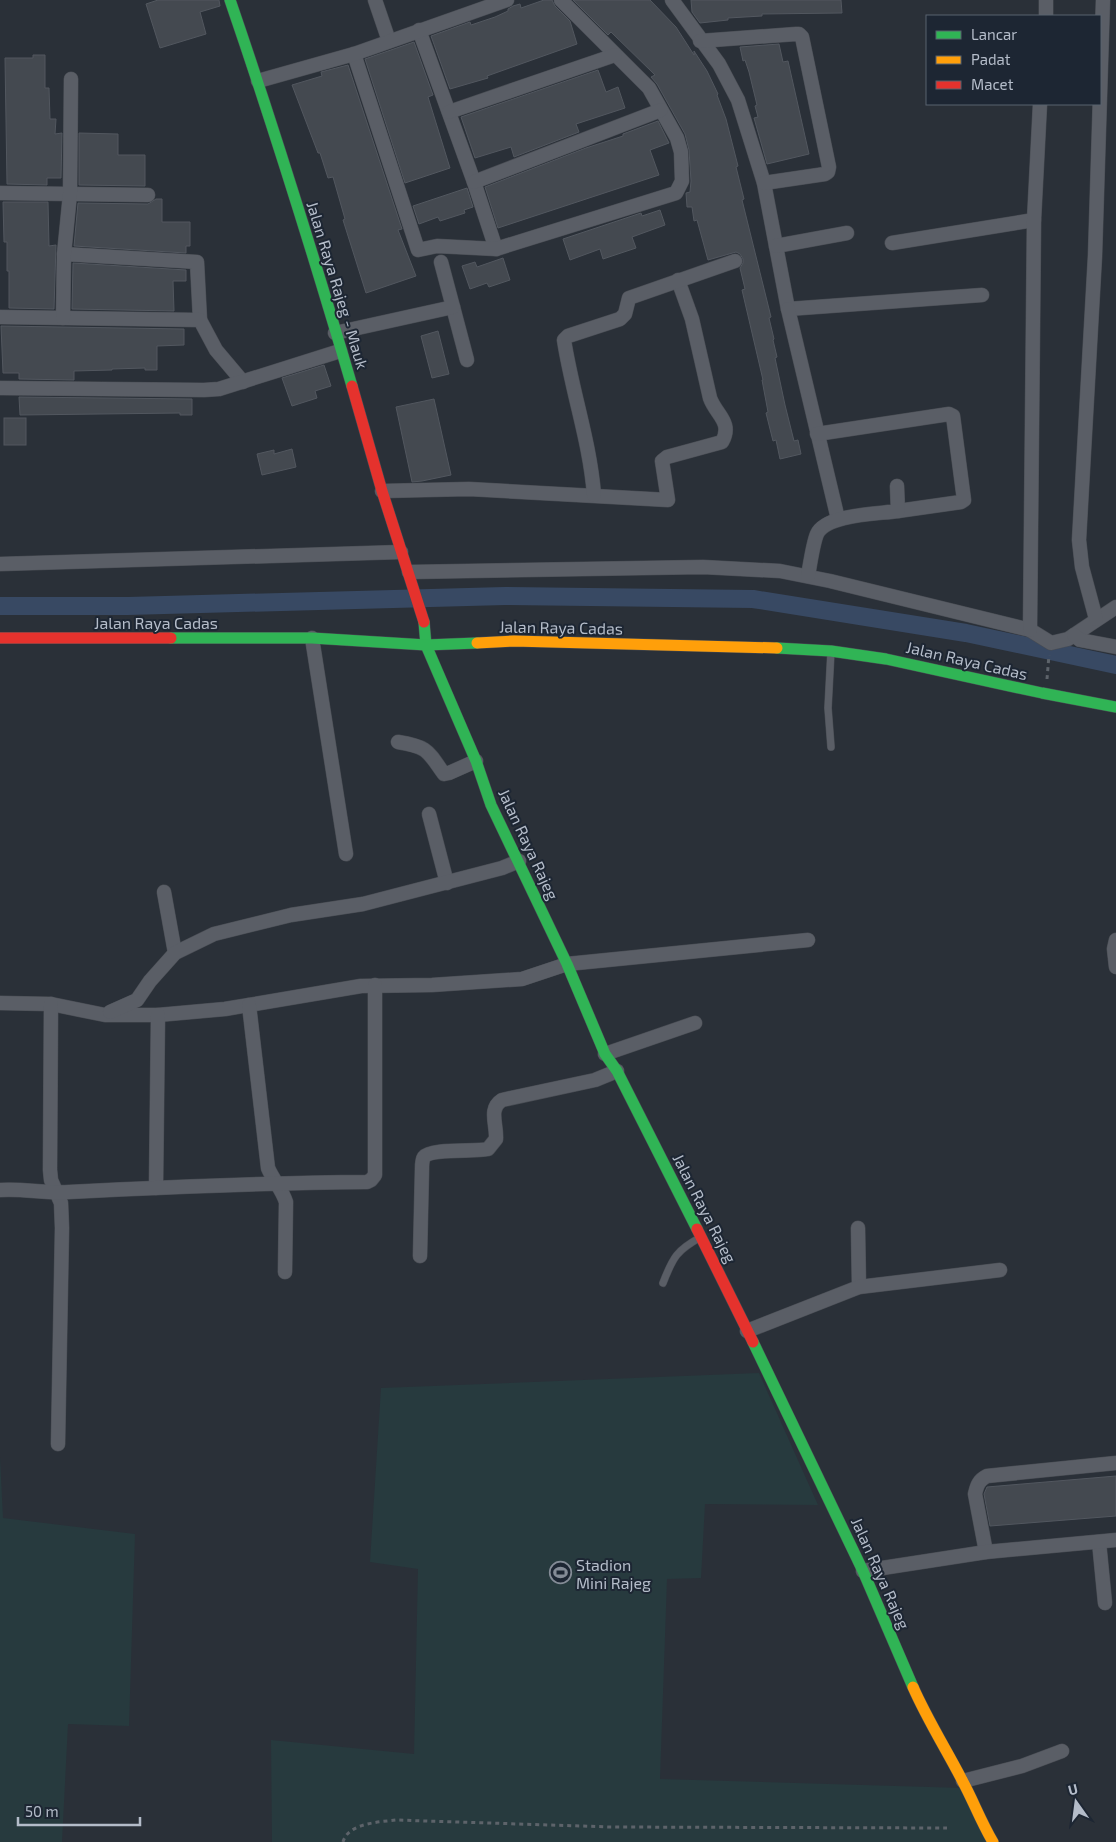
<svg xmlns="http://www.w3.org/2000/svg" width="1116" height="1842" font-family="'Exo 2',sans-serif">
<rect width="100%" height="100%" fill="#2a3038"/>
<g fill="#273a3e">
<path d="M759,1373L818,1505L705,1504L701,1578L667,1579L660,1779L963,1788L991,1842H272L271,1740L414,1754L418,1569L370,1562L381,1388Z"/>
<path d="M0,1457L3,1518L135,1534L129,1726L68,1724L62,1842H0Z"/>
</g>
<g fill="none" stroke-linecap="round" stroke-linejoin="round">
<path stroke="#384963" stroke-width="18" d="M0,606H128L505,596L753,599L966,633L1116,665"/>
</g>
<g fill="#444950" stroke="#52575f">
<path d="M158,0H219L220,6L200,12L206,34L160,48L146,4Z"/>
<path d="M544,0H552L555,6L570,21L577,44L487,76L488,78L450,89L431,36L470,22L471,25L495,17L508,11V9L513,6L520,4L521,8Z"/>
<path d="M573,0H650L676,27L694,55V51L707,71L718,94L717,95L726,119L738,166L736,167L744,199L742,200L771,317L769,318L774,339L773,340L777,357L775,358L785,405L794,441L798,440L801,454L780,459L776,440L773,441L766,413L768,412L762,380H763L742,290L745,289L740,268L743,263V259L740,254L736,252L708,260L697,220L694,221L692,207H687L686,193L690,192L691,181L689,150L685,134L657,84L651,77L655,75L611,32L608,35Z"/>
<path d="M691,0H841L842,13L762,14V16L728,18V20L700,23L692,12Z"/>
<path d="M414,42L433,95L428,97L450,168L405,183L365,59Z"/>
<path d="M779,44L783,62L788,61L809,154L767,164L754,118L758,117L755,106L757,105L749,72L745,60L743,61L740,47Z"/>
<path d="M33,55H45V88H49L50,119H56L55,134L62,133L61,178H47V185L7,184L5,58H33Z"/>
<path d="M348,65L402,229L398,230L416,276L366,293L343,220L345,219L333,177L328,178L320,153H318L292,85L322,76L321,72Z"/>
<path d="M598,70L606,92L618,87L625,108L576,124L579,132L514,157L511,147L475,158L461,117Z"/>
<path d="M658,121L669,143L650,150L659,175L498,228L485,187L586,148L623,136V134Z"/>
<path d="M79,133L118,134V155H145V186L79,185Z"/>
<path d="M467,188L473,207L464,210L465,213L440,221L438,217L419,224L413,206Z"/>
<path d="M156,199H162V222H190V246H186V253L74,246L78,203L148,204Z"/>
<path d="M3,202H48L49,246L56,245L54,309L9,308V271H7V242H4Z"/>
<path d="M660,210L665,225L632,237L636,248L603,259L600,249L570,260L563,239L641,213L642,216Z"/>
<path d="M503,258L510,280L489,287L487,283L470,289L462,266L475,262L477,267Z"/>
<path d="M73,263L186,270V281H173L174,311L72,309Z"/>
<path d="M1,326L184,329V345L157,346V370H145V368L112,369V370L74,371V380L19,379V373H3Z"/>
<path d="M438,331L449,374L432,378L421,336Z"/>
<path d="M324,365L331,386L315,391L317,398L292,406L282,378Z"/>
<path d="M19,397L192,399V415H180V413L20,415Z"/>
<path d="M434,399L451,475L422,481L412,482L396,407Z"/>
<rect x="4" y="418" width="22" height="27"/>
<path d="M292,449L296,467L262,475L257,454L274,450V454Z"/>
<path d="M1116,1476V1516L990,1526L984,1494L987,1487Z"/>
</g>
<g fill="none" stroke-linecap="round" stroke-linejoin="round">
<defs>
<g id="lane">
<path d="M831,651L828,708L831,747"/>
<path d="M663,1283C673,1257 677,1250 701,1237"/>
</g>
<g id="street">
<path d="M375,0L389,41"/>
<path d="M672,0L719,64L738,100L764,183L788,309L982,295"/>
<path d="M1046,0V16"/>
<path d="M419,30L474,182L496,249"/>
<path d="M700,41L796,34H799L802,37L829,167L828,172L825,174L764,183"/>
<path d="M354,54L418,250L437,246L496,249L676,193L682,181L681,152L677,138L649,88L561,0"/>
<path d="M258,81L354,54L507,0"/>
<path d="M449,112L615,55"/>
<path d="M474,182L661,110"/>
<path d="M0,193L148,195"/>
<path d="M892,243L1034,220"/>
<path d="M776,246L847,233"/>
<path d="M64,254L197,262L200,320"/>
<path d="M453,307L467,360"/>
<path d="M788,309L838,519"/>
<path d="M0,317L200,320L216,350L243,382"/>
<path d="M63,318L64,254L70,194L71,79"/>
<path d="M335,333L453,307L441,262"/>
<path d="M0,388L204,390L219,389L340,351"/>
<path d="M817,434L949,414L953,416L964,500L961,502L898,511"/>
<path d="M382,491L469,489L668,500L662,461L667,457L722,442C733,422 716,415 710,398L692,319L678,280"/>
<path d="M594,495C590,442 572,392 564,340L568,336L620,319L625,314L629,298L735,261"/>
<path d="M0,564L401,552"/>
<path d="M409,572L703,567L780,571L830,581L1030,630L1051,643L1068,639L1116,607"/>
<path d="M808,576C810,565 813,543 817,534C826,514 879,514 898,511L897,486"/>
<path d="M1096,619L1082,567L1079,540L1095,256L1103,0"/>
<path d="M1030,630L1034,220L1040,104"/>
<path d="M1074,635L1080,640L1116,647"/>
<path d="M312,638L346,854"/>
<path d="M398,742C428,747 427,750 444,774L449,773L476,761"/>
<path d="M429,814L447,883"/>
<path d="M164,892L175,953"/>
<path d="M1116,940L1114,949L1116,967"/>
<path d="M0,1003L51,1004L105,1015H158L225,1009L361,986L432,985L522,979L567,964L808,940"/>
<path d="M51,1004L50,1170L51,1180L61,1203L62,1228L58,1444"/>
<path d="M249,1005L268,1168C273,1180 282,1189 286,1202L285,1272"/>
<path d="M110,1012L137,1000L150,981L175,953L214,934L291,915L363,904L502,868L519,861"/>
<path d="M605,1054L695,1023"/>
<path d="M156,1188L158,1015"/>
<path d="M0,1190C23,1188 46,1194 69,1192C168,1187 267,1183 367,1182L371,1180L375,1175V985"/>
<path d="M858,1228L859,1287"/>
<path d="M420,1256L422,1169C422,1165 422,1160 424,1157C431,1148 475,1152 488,1149L496,1139C497,1124 488,1109 502,1100L595,1080L617,1071"/>
<path d="M747,1331L859,1287L1000,1270"/>
<path d="M1099,1542L1105,1603"/>
<path d="M986,1552L975,1494C977,1485 979,1480 987,1476L1116,1463"/>
<path d="M863,1571L986,1552L1116,1540"/>
<path d="M963,1781L1022,1766L1062,1751"/>
</g>
<g id="fast">
<path d="M230,0C274,128 314,257 352,386"/>
<path d="M424,622L426,645L476,761L491,805L567,964L605,1054L617,1071L697,1229"/>
<path d="M171,638H312L426,645L477,643"/>
<path d="M777,648L831,651L886,659L1042,693L1116,707"/>
<path d="M753,1342L863,1571L913,1687"/>
</g>
<g id="slow">
<path d="M477,643L514,641L777,648"/>
<path d="M913,1687C927,1719 946,1749 962,1780C973,1800 981,1822 993,1842"/>
</g>
<g id="jam">
<path d="M352,386L382,491L424,622"/>
<path d="M0,638H171"/>
<path d="M697,1229L753,1342"/>
</g>
</defs>
<use href="#lane" stroke="#484c53" stroke-width="8"/>
<use href="#street" stroke="#484c53" stroke-width="15"/>
<use href="#fast" stroke="#484c53" stroke-width="12"/>
<use href="#slow" stroke="#484c53" stroke-width="12"/>
<use href="#jam" stroke="#484c53" stroke-width="12"/>
<g stroke="#5d636a" stroke-width="3" stroke-dasharray="4 4" stroke-linecap="butt">
<path d="M1047,679L1049,655"/>
<path d="M343,1842C348,1823 379,1822 396,1820L611,1827L947,1828"/>
</g>
<use href="#lane" stroke="#5a5e66" stroke-width="7"/>
<use href="#street" stroke="#5a5e66" stroke-width="14"/>
<use href="#fast" stroke="#30b455" stroke-width="11"/>
<use href="#slow" stroke="#ff9f0a" stroke-width="11"/>
<use href="#jam" stroke="#e5322d" stroke-width="11"/>
</g>
<defs>
<symbol id="stadium-ring" viewBox="-11 -11 22 22"><circle r="9.5" fill="#1d2633" stroke="#848b96" stroke-width="1.5"/><path d="M0-5a6.5 5 0 1 0 0 10a6.5 5 0 1 0 0-10ZM-3.5-1.8h7v3.6h-7Z" fill="#848b96"/></symbol>
</defs>
<g fill-rule="evenodd">
<use href="#stadium-ring" x="548" y="1560" width="25" height="25"/>
</g>
<g text-anchor="middle" dominant-baseline="central" stroke-width="4" stroke-linejoin="round" paint-order="stroke">
<g font-size="16" fill="#b4bcc9" stroke="#1d2633">
<text transform="translate(338 285) rotate(73)">Jalan Raya Rajeg - Mauk</text>
<text x="156" y="622">Jalan Raya Cadas</text>
<text transform="translate(561 627) rotate(1)">Jalan Raya Cadas</text>
<text transform="translate(967 660) rotate(13)">Jalan Raya Cadas</text>
<text transform="translate(529 844) rotate(65)">Jalan Raya Rajeg</text>
<text transform="translate(705 1208) rotate(63)">Jalan Raya Rajeg</text>
<text transform="translate(881 1573) rotate(66)">Jalan Raya Rajeg</text>
</g>
<g font-size="16" fill="#b4bcc9" stroke="#1d2633" text-anchor="start">
<text x="576" y="1564">Stadion<tspan x="576" dy="18">Mini Rajeg</tspan></text>
</g>
</g>
<rect x="926" y="15" width="175" height="90" fill="#1d2633" stroke="#59626f"/>
<rect x="936" y="31" width="25" height="8" fill="#30b455" stroke="#59626f"/>
<text x="971" y="40" font-size="15" fill="#b4bcc9">Lancar</text>
<rect x="936" y="56" width="25" height="8" fill="#ff9f0a" stroke="#59626f"/>
<text x="971" y="65" font-size="15" fill="#b4bcc9">Padat</text>
<rect x="936" y="81" width="25" height="8" fill="#e5322d" stroke="#59626f"/>
<text x="971" y="90" font-size="15" fill="#b4bcc9">Macet</text>
<g transform="translate(1076 1802) rotate(346)" stroke="#1d2633" stroke-width="4" paint-order="stroke">
<path d="M0-4L9 19L0 12L-9 19Z" fill="#b4bcc9"/>
<text y="-8" font-size="14" font-weight="bold" text-anchor="middle" fill="#b4bcc9">U</text>
</g>
<path d="M18 1817v8h122v-8" fill="none" stroke="#b4bcc9" stroke-width="2.5"/>
<text x="25" y="1817" font-size="15" fill="#b4bcc9" stroke="#1d2633" stroke-width="4" paint-order="stroke">50 m</text>
</svg>
